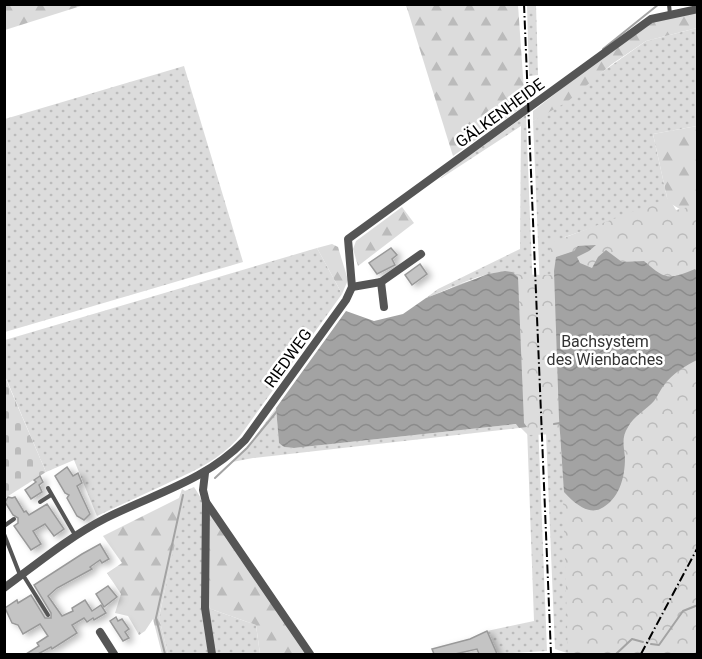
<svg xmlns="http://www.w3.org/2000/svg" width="702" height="659" font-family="Roboto,sans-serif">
<defs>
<pattern id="grass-dots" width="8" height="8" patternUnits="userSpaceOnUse" patternTransform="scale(1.5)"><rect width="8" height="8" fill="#dcdcdc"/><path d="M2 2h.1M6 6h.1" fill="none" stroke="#bbb" stroke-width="1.8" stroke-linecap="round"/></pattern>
<pattern id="forest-firs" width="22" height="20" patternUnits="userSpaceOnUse" patternTransform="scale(1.5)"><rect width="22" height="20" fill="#dcdcdc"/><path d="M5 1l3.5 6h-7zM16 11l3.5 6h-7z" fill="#bbb"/></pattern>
<pattern id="cemetery-stones" width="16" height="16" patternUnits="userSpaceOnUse" patternTransform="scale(1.5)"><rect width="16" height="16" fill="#dcdcdc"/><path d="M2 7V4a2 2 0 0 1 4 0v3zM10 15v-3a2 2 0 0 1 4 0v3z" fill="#bbb"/></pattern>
<pattern id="park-crowns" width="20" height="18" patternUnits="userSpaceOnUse" patternTransform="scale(1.5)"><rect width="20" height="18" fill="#dcdcdc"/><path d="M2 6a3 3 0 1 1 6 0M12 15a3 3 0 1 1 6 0" fill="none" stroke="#bbb"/></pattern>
<pattern id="water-waves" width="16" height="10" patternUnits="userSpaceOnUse" patternTransform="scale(1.5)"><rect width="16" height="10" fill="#a3a3a3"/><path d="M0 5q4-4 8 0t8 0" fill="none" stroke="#8b8b8b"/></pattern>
<filter id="shadow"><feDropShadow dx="4.5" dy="2.5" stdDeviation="3" flood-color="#0004"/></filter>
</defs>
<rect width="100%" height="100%" fill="#fff"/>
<g fill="url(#grass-dots)">
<path d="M527,5H536L538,75L529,76Z"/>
<path d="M697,28V126L653,134L668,202L565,237L556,257L559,418L564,492L570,654L555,649L533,121L646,41Z"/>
<path d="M184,66L243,262L5,332V119Z"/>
<path d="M526,115L547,651L497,654L487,631L534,621L527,427L518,277C500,261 447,291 426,298L438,289L520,249L521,126L440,179L448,171Z"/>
<path d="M317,248L342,294L240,436C219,461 193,471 166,484C143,495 120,505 97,516L74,460L46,472L5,376V340Z"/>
<path d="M276,408L279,442L284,447L294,448L517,424L519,428L253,458L232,462L249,445Z"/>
<path d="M194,487L204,503L210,654H168L159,618L185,491Z"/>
<path d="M208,608L256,625L260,654H214Z"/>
</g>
<g fill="url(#forest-firs)">
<path d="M5,4H84V5L5,30Z"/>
<path d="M406,5H518L525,105L453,156Z"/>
<path d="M697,11V28L646,41L612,64L567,102L533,121V111L611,50L653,21Z"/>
<path d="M697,126V238L693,217L668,202L653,134Z"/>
<path d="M402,207L414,223L358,266L353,249L356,241Z"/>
<path d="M332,244L338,247L348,280L342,294L317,248Z"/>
<path d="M182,489L185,491V497L159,617L168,654H162L153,619L145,631L139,635L128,616L115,613L121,594L107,573L122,563L103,536L179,498Z"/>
<path d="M208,511L308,654H260L256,625L208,608Z"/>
</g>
<path fill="url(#cemetery-stones)" d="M5,377L46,472L5,498H4Z"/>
<path fill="url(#park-crowns)" d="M669,198L676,210L697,205V654H568L561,434L528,435L519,426L373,324L413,312L429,299L459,284L494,274L551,275L550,243Z"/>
<g fill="url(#water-waves)">
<path d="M596,245L589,251L577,257L580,263L592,268L598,257L606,250L622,262L644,261C666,280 668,280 695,269L698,273L697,360C685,366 673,373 664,385C660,390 658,396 654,401C646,410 634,416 628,427C621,438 624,446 625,458C625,478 619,500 600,509C587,515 572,501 564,492L559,418L554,271L556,257L574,251L578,246Z"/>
<path d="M505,271L512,272L518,277L524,423L527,427L519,428L516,424L294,448L284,447L279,443L276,408L346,311L374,321L403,314L426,298L488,274Z"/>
</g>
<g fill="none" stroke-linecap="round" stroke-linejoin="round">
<g stroke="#a3a3a3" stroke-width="2">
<path d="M603,49L659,4"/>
<path d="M554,424L560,423"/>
<path d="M215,478L247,448L278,410"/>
<path d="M651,644L659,645L683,611L698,605"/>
<path d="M165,654L156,618L183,495"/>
<path d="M616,654L632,639L643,642"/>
</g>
</g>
<g fill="#c4c4c4" stroke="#999" stroke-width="1.5" filter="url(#shadow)">
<path d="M391,248L397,255L392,259L395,265L377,274L369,263Z"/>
<path d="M420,264L427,274L412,285L405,275Z"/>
<path d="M67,467L73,476L78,473L82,483L77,486L90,514L84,520L77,516L67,498L69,495L65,493L55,476Z"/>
<path d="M40,476L43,482L39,485L42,492L31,499L25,490L36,482L34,480Z"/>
<path d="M8,497L12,498L15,497L24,512L26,511L29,515L47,504L64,529L54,536L45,524L33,531L41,544L31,550L14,526L18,523V518L13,515L5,502Z"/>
<path d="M100,544L109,559L102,563L100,560L90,567L92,569L57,588L48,596L62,616L73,611L72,608L85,600L92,611L101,605L106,613L94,620L93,618L87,622L84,618L72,625L77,633L52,649L51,647L38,654H26L39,646L37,643L48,636L40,624L23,634L18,625L12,623L5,608L17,600L18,603L31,595L45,618H51V613L34,585L82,554Z"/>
<path d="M108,586L117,597L104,607L96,594Z"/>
<path d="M116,617L118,621L122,619L129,629L125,632L129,638L123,641L110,621Z"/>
<path d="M487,631L497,654H479L477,649L455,654H434L432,649L470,639Z"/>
</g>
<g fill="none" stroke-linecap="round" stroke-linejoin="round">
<g stroke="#555" stroke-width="4">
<path d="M669,4L670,15"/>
<path d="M48,488L75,535"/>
<path d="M40,502L51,495"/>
<path d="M4,526L14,519"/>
<path d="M4,534L20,575"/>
<path d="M23,575L48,615"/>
</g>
<g stroke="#555" stroke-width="8">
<path d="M381,282L384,307"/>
<path d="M352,287L381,282L421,254"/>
<path d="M205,473L203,490L206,502L205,608L212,654"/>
<path d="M206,502L310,654"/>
<path d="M4,588C38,563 69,537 106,518C156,493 205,481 245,440L346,300L352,287L348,239L651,19L698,9"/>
<path d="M100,632L114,654"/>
</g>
<g stroke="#000" stroke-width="2" stroke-dasharray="9 3 1.5 3" stroke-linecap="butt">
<path d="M524,4L551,654"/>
<path d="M641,654L698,547"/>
</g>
</g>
<g text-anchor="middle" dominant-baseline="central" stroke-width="5" stroke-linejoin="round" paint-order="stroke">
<g font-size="16" fill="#000" stroke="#fff">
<text transform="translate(500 113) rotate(-36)">GÄLKENHEIDE</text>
<text transform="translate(288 358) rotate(-54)">RIEDWEG</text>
</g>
<g font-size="16" fill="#333" stroke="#fff">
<text x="605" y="341">Bachsystem<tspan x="605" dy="18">des Wienbaches</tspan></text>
</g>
</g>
<rect width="702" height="659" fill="none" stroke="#000000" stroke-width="12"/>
</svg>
